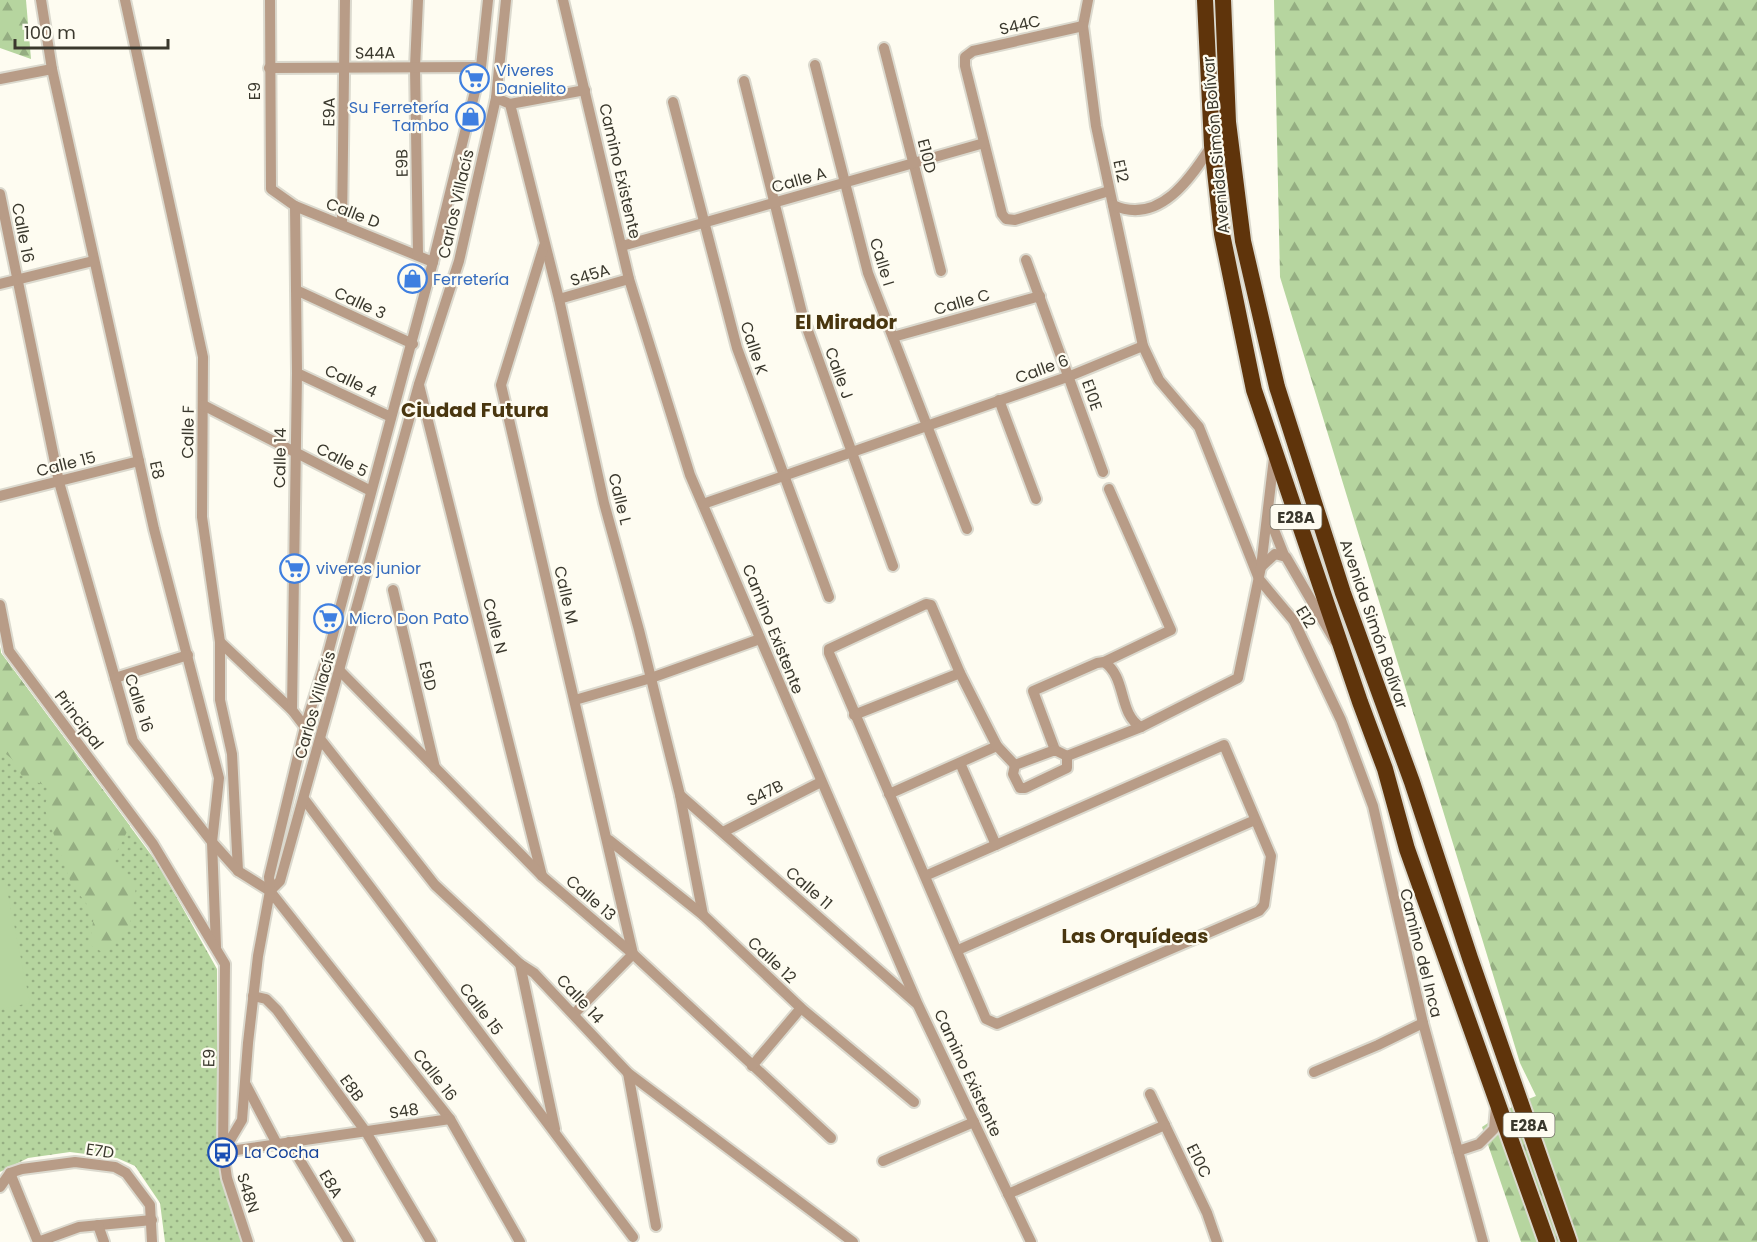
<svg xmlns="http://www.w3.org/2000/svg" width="1757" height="1242" font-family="Poppins,sans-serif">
<defs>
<pattern id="grass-dots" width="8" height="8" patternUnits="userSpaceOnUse" patternTransform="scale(1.5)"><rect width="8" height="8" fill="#b6d59f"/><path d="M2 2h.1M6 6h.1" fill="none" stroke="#95ae82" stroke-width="1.8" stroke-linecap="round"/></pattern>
<pattern id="forest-firs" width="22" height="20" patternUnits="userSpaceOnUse" patternTransform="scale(1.5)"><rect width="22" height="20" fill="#b6d59f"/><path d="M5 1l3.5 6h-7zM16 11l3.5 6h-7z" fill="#95ae82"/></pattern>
</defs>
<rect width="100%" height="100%" fill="#fefcf1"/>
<path fill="url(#grass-dots)" d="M0,647L1,653L158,864L217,969V1161L243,1242H165L160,1203L135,1166L117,1158L70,1152L28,1158L0,1172Z"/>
<g fill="url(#forest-firs)">
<path d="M0,0H26L31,59L0,48Z"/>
<path d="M1274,0H1757V1242H1521L1482,1127L1518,1103L1536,1096L1520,1063L1280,277Z"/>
<path d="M0,647L1,653L130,826L111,863L136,887L130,924L104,953L90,945L94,914L71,883L44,807L51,788L22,776L12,759L0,749Z"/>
</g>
<path fill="#b6d59f" d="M5,880L30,1003L0,1009V881Z"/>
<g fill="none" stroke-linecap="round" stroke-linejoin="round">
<defs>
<g id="minor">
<path d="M41,0L52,69L154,529L219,778L212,842L216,947"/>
<path d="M125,0L203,357L202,517L220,642V700L232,754L238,871"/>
<path d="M270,0L271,189L295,206L433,262"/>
<path d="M418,0L415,67L418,255"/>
<path d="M563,0L629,279L690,475L918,1005L1031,1242"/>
<path d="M1088,0L1083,26L1096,126L1143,346L1159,380L1199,427L1259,579L1294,621L1341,720L1373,806L1423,1023L1483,1242"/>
<path d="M1083,26L973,51L965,57V66L1002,214L1006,219L1015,220L1109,191"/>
<path d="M884,48L941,271"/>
<path d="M815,65L868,273L967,529"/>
<path d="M269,68L481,67"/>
<path d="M0,79L52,69"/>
<path d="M744,81L803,317L893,566"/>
<path d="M496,98L510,104L559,299L604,503L639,630L680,795L703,915"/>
<path d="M673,102L737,348L829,597"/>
<path d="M510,104L585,90"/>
<path d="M0,194L59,482L133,741L212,842L238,871L270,891L450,1119L520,1242"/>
<path d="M1113,205C1159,226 1191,178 1212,145"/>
<path d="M342,224L345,0"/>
<path d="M544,246L501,385L633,954L574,1014"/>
<path d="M622,246L984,143"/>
<path d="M1026,260L1103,472"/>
<path d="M0,284L93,261"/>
<path d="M296,290L413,344"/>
<path d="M559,299L629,279"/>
<path d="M893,337L1040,296"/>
<path d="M297,373L391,417"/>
<path d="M419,385L542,876"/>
<path d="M999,400L1036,499"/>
<path d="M203,405L371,491"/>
<path d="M0,496L139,461"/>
<path d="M703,504L1070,376L1143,346"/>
<path d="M1269,517L1284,555"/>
<path d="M1261,567L1275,554L1286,557L1335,641"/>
<path d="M393,590L435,768"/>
<path d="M0,605L9,651L153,844L225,964L223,1152L227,1178L248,1242"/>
<path d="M220,642L292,710L305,727"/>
<path d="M1104,662L1171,630L1109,489"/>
<path d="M340,671L542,876L633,954L831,1138"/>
<path d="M115,678L188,655"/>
<path d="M575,700L651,678L760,639"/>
<path d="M292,710L297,373L295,206"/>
<path d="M854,715L960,673"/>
<path d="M321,740L435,885L520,964L534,973L628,1073L853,1242"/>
<path d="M1055,750L1033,691L1097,663L1104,662C1127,677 1118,714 1141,727"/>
<path d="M1055,750L1067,756V768L1025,788H1020L1013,774L1015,765Z"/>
<path d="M1067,756L1141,727L1238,678L1261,567L1274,458"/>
<path d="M960,763L996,845"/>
<path d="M889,794L997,746"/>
<path d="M680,795L916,1003"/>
<path d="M304,799L633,1237"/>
<path d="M723,832L821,782"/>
<path d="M609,840L703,915L801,1008L914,1102"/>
<path d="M925,876L1224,745L1271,856L1264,905L1259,911L997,1024L986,1019L829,653V649L926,604L931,605L960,673L997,746L1015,765"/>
<path d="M270,891L280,881L419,384L459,261L496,98L506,0"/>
<path d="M958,950L1255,820"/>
<path d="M520,964L555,1129"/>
<path d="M253,996L266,999L277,1010L366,1132L431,1242"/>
<path d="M752,1066L801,1008"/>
<path d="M1314,1072L1378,1045L1423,1023"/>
<path d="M628,1073L656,1226"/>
<path d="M245,1083L277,1144"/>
<path d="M1150,1094L1207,1213L1217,1242"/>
<path d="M289,1142L349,1242"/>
<path d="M1458,1151L1479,1144L1494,1129L1496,1107"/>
<path d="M223,1152L242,1120L248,1043L258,956L270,891L269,877L305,727L327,657L433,262L481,67L488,0"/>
<path d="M223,1152L450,1119"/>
<path d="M883,1161L974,1122"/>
<path d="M10,1173L38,1242L79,1227L152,1220"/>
<path d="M0,1187L10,1173L22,1169L75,1162L115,1167L126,1173L150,1205L152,1242"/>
<path d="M1008,1194L1165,1125"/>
<path d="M98,1225L104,1242"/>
</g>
<g id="highway">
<path d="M1205,0L1212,145L1222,234L1254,390L1360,702L1385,769L1407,849L1547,1242"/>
<path d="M1223,0L1228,122L1243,241L1277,387L1343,593L1412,782L1470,958L1569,1242"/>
</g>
</defs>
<use href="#minor" stroke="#dbd9ce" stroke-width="14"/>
<use href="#highway" stroke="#dbd9ce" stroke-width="20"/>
<use href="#minor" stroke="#b89c87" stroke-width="10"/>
<use href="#highway" stroke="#5f340b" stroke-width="16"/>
</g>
<defs>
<symbol id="supermarket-ring" viewBox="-11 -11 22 22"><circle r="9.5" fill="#fefcf1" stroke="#3f7fe0" stroke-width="1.5"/><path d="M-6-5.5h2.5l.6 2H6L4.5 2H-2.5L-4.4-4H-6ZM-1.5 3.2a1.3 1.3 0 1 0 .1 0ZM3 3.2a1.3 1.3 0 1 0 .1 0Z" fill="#3f7fe0"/></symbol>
<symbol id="shop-ring" viewBox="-11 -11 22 22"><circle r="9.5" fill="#fefcf1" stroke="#3f7fe0" stroke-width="1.5"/><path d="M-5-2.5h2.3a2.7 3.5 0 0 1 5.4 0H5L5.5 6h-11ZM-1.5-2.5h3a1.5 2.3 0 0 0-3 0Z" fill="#3f7fe0"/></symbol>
<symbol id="bus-ring" viewBox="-11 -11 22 22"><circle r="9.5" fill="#fefcf1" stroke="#1a4fb4" stroke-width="1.5"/><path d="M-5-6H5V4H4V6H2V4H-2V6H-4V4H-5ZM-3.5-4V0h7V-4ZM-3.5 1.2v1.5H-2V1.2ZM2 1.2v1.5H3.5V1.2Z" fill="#1a4fb4"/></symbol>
</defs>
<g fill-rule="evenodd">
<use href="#supermarket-ring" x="458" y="62" width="33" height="33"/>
<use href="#shop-ring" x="454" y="100" width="33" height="33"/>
<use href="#shop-ring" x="396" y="262" width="33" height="33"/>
<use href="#supermarket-ring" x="278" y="552" width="33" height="33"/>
<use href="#supermarket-ring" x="312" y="602" width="33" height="33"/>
<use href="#bus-ring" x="206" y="1136" width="33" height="33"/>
</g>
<g text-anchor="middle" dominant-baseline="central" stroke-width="4.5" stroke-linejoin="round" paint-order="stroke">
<g fill="#fefcf1" stroke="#757368" stroke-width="1.5">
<rect x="1270.5" y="505" width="51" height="24" rx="4.5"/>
<rect x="1503.5" y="1113" width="51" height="24" rx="4.5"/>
</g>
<g font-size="15" font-weight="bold" fill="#3a382d">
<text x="1296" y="517">E28A</text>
<text x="1529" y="1125">E28A</text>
</g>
<g font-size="16" fill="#3a382d" stroke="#fefcf1">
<text transform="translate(1020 25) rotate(-13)">S44C</text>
<text transform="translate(375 53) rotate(-1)">S44A</text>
<text transform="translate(254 91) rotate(-90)">E9</text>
<text transform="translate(329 112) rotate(-89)">E9A</text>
<text transform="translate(1216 145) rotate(-95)">Avenida Simón Bolívar</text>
<text transform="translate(927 156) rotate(76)">E10D</text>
<text transform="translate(402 163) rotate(-91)">E9B</text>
<text transform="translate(620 171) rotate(77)">Camino Existente</text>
<text transform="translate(1121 171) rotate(78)">E12</text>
<text transform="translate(799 180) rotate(-16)">Calle A</text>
<text transform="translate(456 204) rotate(-77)">Carlos Villacís</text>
<text transform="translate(353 213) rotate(21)">Calle D</text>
<text transform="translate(23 233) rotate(79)">Calle 16</text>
<text transform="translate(882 262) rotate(73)">Calle I</text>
<text transform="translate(590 275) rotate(-17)">S45A</text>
<text transform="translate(962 302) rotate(-16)">Calle C</text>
<text transform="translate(360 303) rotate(25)">Calle 3</text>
<text transform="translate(754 348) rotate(72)">Calle K</text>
<text transform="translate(1042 369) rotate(-20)">Calle 6</text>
<text transform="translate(839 373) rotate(70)">Calle J</text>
<text transform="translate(351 381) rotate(25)">Calle 4</text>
<text transform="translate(1092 395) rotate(71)">E10E</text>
<text transform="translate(188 432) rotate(-89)">Calle F</text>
<text transform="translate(280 458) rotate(-89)">Calle 14</text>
<text transform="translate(342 460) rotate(27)">Calle 5</text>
<text transform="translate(66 464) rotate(-14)">Calle 15</text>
<text transform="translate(157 470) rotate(78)">E8</text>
<text transform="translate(620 499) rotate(76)">Calle L</text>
<text transform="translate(566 595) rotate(77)">Calle M</text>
<text transform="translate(1306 617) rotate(59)">E12</text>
<text transform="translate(1374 624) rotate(71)">Avenida Simón Bolívar</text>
<text transform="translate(495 626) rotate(76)">Calle N</text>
<text transform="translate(773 629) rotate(68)">Camino Existente</text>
<text transform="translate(428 676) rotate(77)">E9D</text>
<text transform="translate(139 703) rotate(72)">Calle 16</text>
<text transform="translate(315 705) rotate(-74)">Carlos Villacís</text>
<text transform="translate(79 720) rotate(53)">Principal</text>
<text transform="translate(765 793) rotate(-27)">S47B</text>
<text transform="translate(809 888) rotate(41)">Calle 11</text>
<text transform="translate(591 898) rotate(41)">Calle 13</text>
<text transform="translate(1421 953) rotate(76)">Camino del Inca</text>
<text transform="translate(772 960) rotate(43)">Calle 12</text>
<text transform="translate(580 999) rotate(47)">Calle 14</text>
<text transform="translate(481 1009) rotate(53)">Calle 15</text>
<text transform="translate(209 1058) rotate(-89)">E9</text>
<text transform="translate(968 1073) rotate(65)">Camino Existente</text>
<text transform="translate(435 1075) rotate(52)">Calle 16</text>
<text transform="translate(352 1088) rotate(54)">E8B</text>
<text transform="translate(404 1111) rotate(-9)">S48</text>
<text transform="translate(100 1151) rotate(9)">E7D</text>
<text transform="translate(1199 1161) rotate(64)">E10C</text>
<text transform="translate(331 1184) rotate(59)">E8A</text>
<text transform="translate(248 1193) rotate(73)">S48N</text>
</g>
<g font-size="16" fill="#366cbe" stroke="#fefcf1" text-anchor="start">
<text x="496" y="70">Viveres<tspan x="496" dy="18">Danielito</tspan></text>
<text x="449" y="107" text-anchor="end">Su Ferretería<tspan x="449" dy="18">Tambo</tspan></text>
<text x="433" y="279">Ferretería</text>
<text x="316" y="568">viveres junior</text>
<text x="349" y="618">Micro Don Pato</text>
</g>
<g font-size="16" fill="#164399" stroke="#fefcf1" text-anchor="start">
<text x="244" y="1152">La Cocha</text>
</g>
<g font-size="20" font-weight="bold" fill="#49360f" stroke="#fefcf1">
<text x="846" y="322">El Mirador</text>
<text x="475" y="410">Ciudad Futura</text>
<text x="1135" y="936">Las Orquídeas</text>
</g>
</g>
<path d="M15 39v9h153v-9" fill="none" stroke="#3a382d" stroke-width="3"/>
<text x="24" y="39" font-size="18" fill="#3a382d" stroke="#fefcf1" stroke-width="4.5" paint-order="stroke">100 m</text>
</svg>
